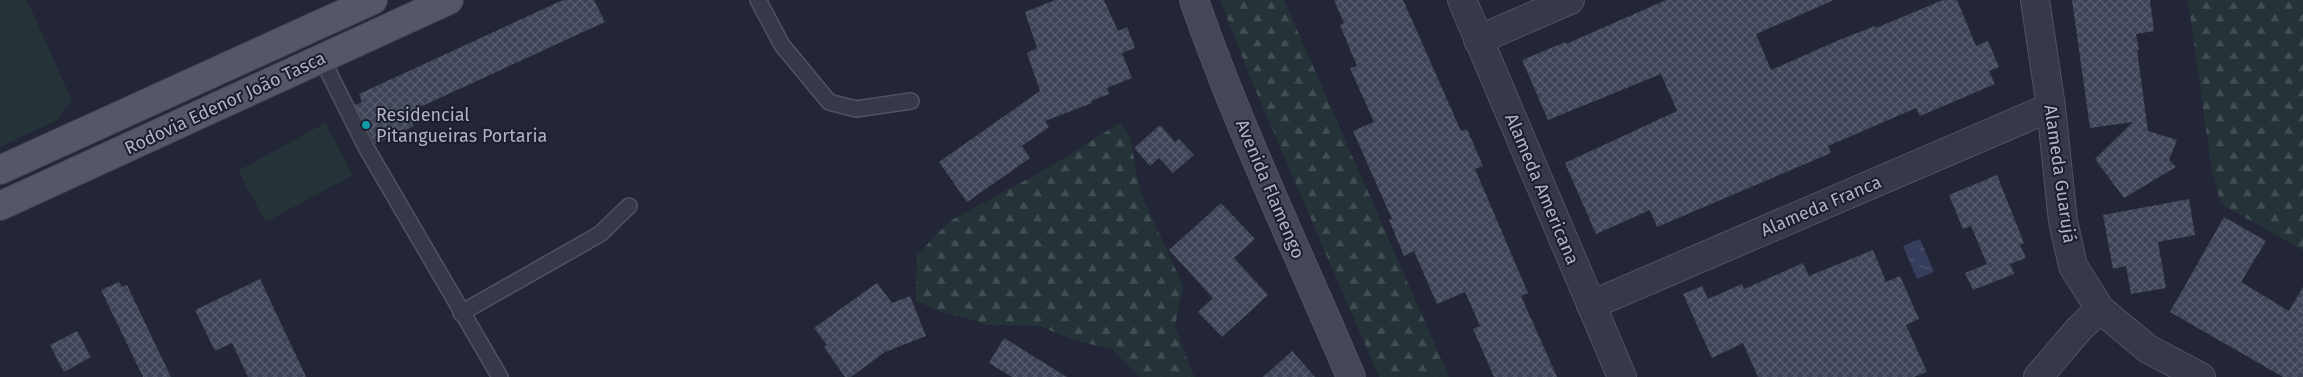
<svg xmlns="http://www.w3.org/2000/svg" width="2303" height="377" font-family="'Fira Sans',sans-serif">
<defs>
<pattern id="forest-firs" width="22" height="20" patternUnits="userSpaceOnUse" patternTransform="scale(1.25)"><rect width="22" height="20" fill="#253339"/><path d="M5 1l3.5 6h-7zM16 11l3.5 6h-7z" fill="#424e54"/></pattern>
<pattern id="water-ripples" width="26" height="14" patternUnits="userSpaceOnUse" patternTransform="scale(1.25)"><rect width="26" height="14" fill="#373d5d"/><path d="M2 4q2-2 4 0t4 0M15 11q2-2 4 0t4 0" fill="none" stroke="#515773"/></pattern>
<pattern id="building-cross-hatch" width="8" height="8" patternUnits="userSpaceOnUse" patternTransform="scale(1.25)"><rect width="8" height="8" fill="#3e4357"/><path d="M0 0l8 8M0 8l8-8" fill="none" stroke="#575c6e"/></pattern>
</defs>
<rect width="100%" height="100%" fill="#222637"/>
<g fill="#253339">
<path d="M0,0H27L72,101L55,121L0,147Z"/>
<path d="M325,123L353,175L266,222L238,171Z"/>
</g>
<g fill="url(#forest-firs)">
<path d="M1220,0H1284L1449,377H1379L1253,84Z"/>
<path d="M2188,0H2303V250L2221,204L2212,171Z"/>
<path d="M1120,123L1130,137L1140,191L1183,286L1175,327L1191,370L1195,377H1140L1112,349L1076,341L1039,326L988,325L937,310L916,301L917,255L950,221L1046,169Z"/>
</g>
<path fill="url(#water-ripples)" d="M1920,239L1934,272L1917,279L1903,246Z"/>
<g fill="url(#building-cross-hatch)">
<path d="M563,0H594L605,22L407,113L414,126L375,144L355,105L362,102L359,94Z"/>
<path d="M1055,0H1104L1118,31L1127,27L1135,48L1122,53L1132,78L1107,88L1109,94L1091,101L1092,103L1045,121L1049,127L1022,146L1030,158L967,202L939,162L1040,91L1027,53L1037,48L1025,12Z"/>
<path d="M1334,0H1403L1461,131L1467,129L1483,166L1475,169L1528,293L1521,296L1557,377H1494L1473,329L1480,326L1465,292L1437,304L1414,251L1404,256L1389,220L1392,219L1353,131L1374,122L1350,68L1357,66L1340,25L1344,23Z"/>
<path d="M1666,0H1834L1756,34L1771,70L1839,40L1875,26L1876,28L1943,0H1957L1976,46L1988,41L1999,67L1989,71L1995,84L1920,116L1916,108L1828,146L1831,153L1657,227L1650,210L1596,234L1565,163L1677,111L1661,74L1548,120L1522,60L1565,42L1566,44Z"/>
<path d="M2072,0H2150L2154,31L2136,34L2139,50H2137L2148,131L2177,140L2169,160L2176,167L2124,198L2095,159L2133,122L2090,128Z"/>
<path d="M1160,125L1175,142L1179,139L1194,155L1173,173L1159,158L1150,166L1134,148Z"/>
<path d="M1997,175L2024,243L2020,245L2026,258L2010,264L2014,274L1973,290L1965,273L1987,264L1971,226L1963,229L1949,195Z"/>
<path d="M2189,199L2195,235L2158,242L2166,288L2131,294L2126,266L2113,269L2103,215Z"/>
<path d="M1221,203L1255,239L1234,258L1268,295L1222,337L1198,312L1213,298L1169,250Z"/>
<path d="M2224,217L2266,241L2241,282L2289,311L2303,287V377H2283L2170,312Z"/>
<path d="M1873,250L1886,282L1900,276L1919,319L1906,325L1927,372L1914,377H1758L1743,343L1712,358L1683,294L1702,286L1708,299L1742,284L1744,289L1803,263L1809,276Z"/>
<path d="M260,279L301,366L306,377H248L232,343L215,351L195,310Z"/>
<path d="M119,282L122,287L127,285L171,377H143L101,290Z"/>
<path d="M877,283L892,303L910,296L926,336L885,352L851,377H845L824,347L827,345L814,328Z"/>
<path d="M77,331L91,357L64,372L50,345Z"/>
<path d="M1004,338L1067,377H1012L989,363Z"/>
<path d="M1292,351L1315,377H1263Z"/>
</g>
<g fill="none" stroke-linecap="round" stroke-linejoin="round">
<defs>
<g id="lane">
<path d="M758,0L782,45L829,102L856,109L911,101"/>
<path d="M322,59L367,149L500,377"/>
<path d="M461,313L600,234L629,206"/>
</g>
<g id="street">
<path d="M1462,0L1622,377"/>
<path d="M2035,0L2051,107L2063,221L2073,266L2100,309L2148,349L2201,377"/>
<path d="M1478,40L1570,0"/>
<path d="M1591,305L2051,107"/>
<path d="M2038,377L2079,329L2100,309"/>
</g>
<path id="secondary" d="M1194,0C1239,129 1298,252 1351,377"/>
<g id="primary">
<path d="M0,170L373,0"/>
<path d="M0,206L449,0"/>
</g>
</defs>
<use href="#lane" stroke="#505362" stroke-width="18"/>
<use href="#street" stroke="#505362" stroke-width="30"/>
<use href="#secondary" stroke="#505362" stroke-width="30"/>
<use href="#primary" stroke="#3f4251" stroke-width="30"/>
<use href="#lane" stroke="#353948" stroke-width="15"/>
<use href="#street" stroke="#353948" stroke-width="28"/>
<use href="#secondary" stroke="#44475a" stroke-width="28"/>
<use href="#primary" stroke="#535768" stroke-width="28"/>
</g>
<circle fill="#0f9aa8" stroke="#1b1e2c" stroke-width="2" cx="366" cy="125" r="5"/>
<g text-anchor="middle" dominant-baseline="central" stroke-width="4" stroke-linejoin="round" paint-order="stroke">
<g font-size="18" fill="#b0b3c4" stroke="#1b1e2c">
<text transform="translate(225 103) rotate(-25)">Rodovia Edenor João Tasca</text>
<text transform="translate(2060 174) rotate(82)">Alameda Guarujá</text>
<text transform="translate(1270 189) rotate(67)">Avenida Flamengo</text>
<text transform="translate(1542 189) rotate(67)">Alameda Americana</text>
<text transform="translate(1821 206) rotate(-23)">Alameda Franca</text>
</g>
<g font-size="18" fill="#b0b3c4" stroke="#1b1e2c" text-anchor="start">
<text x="376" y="115">Residencial<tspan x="376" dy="21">Pitangueiras Portaria</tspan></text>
</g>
</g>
</svg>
